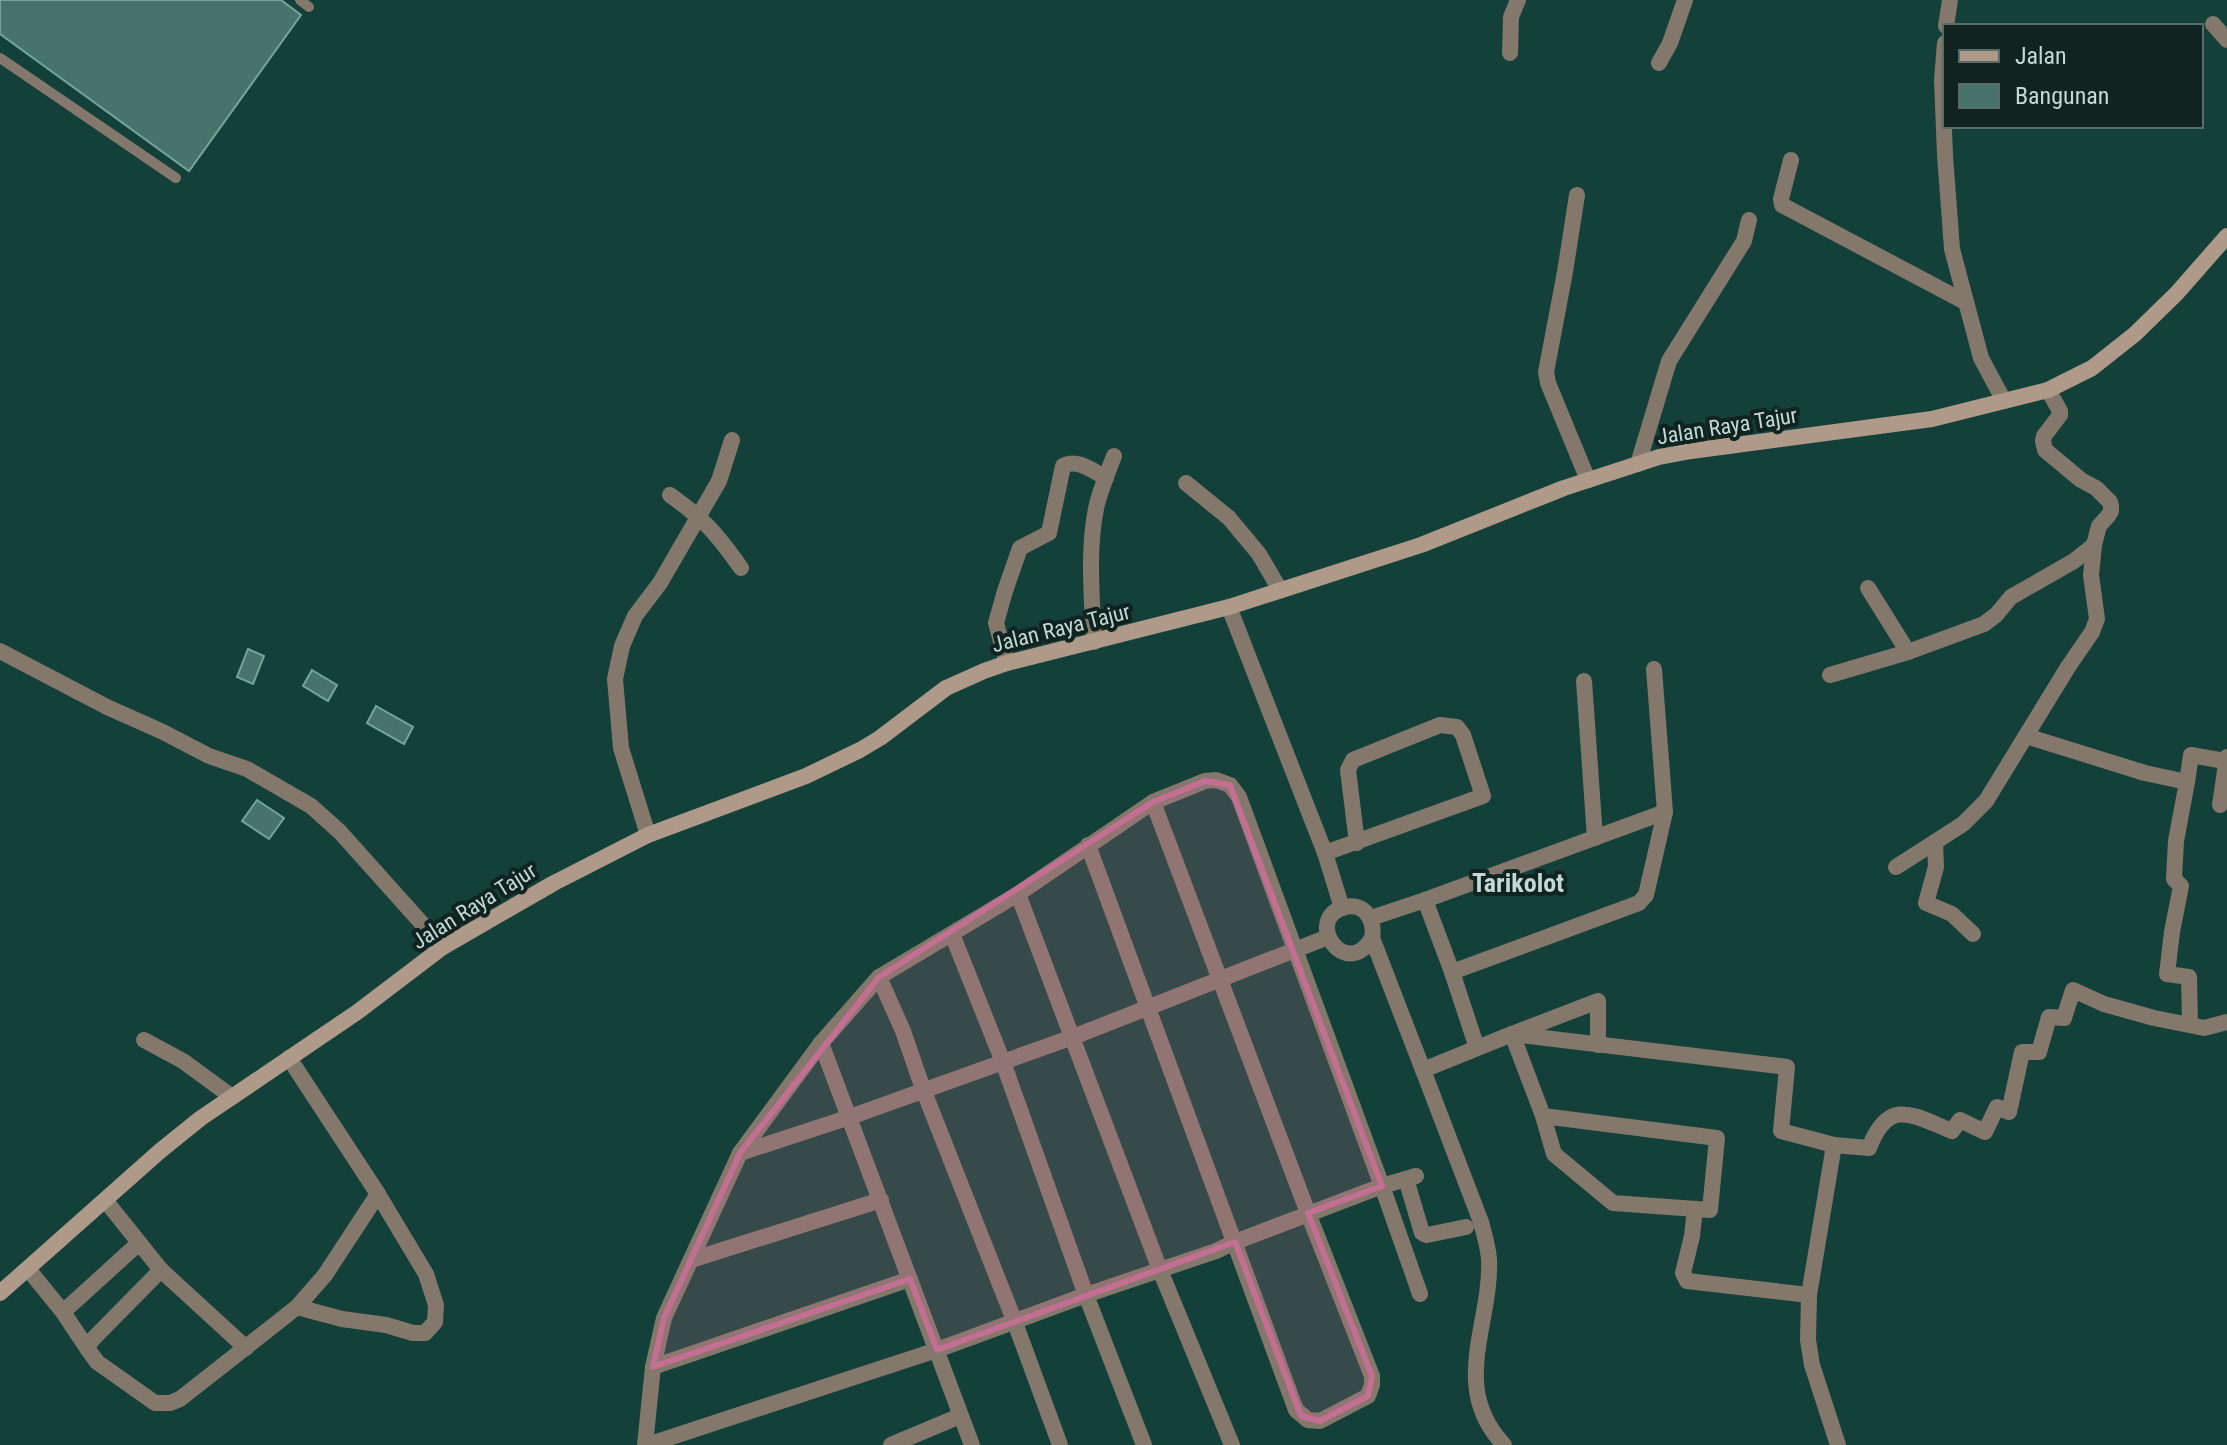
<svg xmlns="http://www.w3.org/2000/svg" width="2227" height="1445" font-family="'Roboto Condensed',sans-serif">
<rect width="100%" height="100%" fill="#134139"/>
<g fill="#47736a" stroke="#77a49a" stroke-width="2">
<path d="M0,0H281L301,15L189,171L0,34Z"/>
<path d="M248,649L264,656L253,684L237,677Z"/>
<path d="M312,670L337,685L328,701L303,686Z"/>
<path d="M376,706L413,727L404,744L367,723Z"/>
<path d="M257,800L284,818L269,839L242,821Z"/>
</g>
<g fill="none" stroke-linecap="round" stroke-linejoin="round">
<g stroke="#84776c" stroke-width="10">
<path d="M300,0L309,7"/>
<path d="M0,58L176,178"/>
</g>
<g stroke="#84776c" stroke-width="16">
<path d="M2213,24L2227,40"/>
<path d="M1946,26L1950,0"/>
<path d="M1945,43L1942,80L1945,155L1952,249L1981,358L2004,401"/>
<path d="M1510,53L1511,17L1518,0"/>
<path d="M1659,63L1670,43L1685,0"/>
<path d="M1791,160L1781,199L1782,205L1965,302"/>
<path d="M1577,195L1565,272L1546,372L1548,383L1588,480"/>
<path d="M1638,464L1669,361L1744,241L1749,220"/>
<path d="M1186,483L1229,518L1259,554L1280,590"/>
<path d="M670,495C704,519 717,534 741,568"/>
<path d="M1868,588L1908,652"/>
<path d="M1229,607L1325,853L1342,908"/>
<path d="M1094,642C1092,597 1087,548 1097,504C1101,488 1108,472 1114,456"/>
<path d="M0,651L107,707L163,732L209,756L247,769L311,806L340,832L443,947"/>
<path d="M1007,663L996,623L1005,591L1020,548L1049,533L1063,466C1077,458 1093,471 1106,478"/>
<path d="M1830,675L1908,652L1984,624L1996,615L2011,597L2074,561L2094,545"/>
<path d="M1584,681L1595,838"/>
<path d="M2026,736L2145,773L2187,782L2176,841L2174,879L2181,886L2172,932L2167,974L2189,977L2190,1024"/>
<path d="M2187,782L2191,755L2225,761"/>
<path d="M2220,805L2227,757"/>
<path d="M648,835L621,748L615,679L622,646L635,616L660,583L719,481L732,440"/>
<path d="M1935,842L1936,867L1926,903L1952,914L1973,934"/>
<path d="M1088,845L1296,1410L1308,1420L1320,1421L1368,1396L1372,1385V1376L1308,1213L1153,802"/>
<path d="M1325,853L1483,796L1463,735L1457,727L1440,725L1353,760L1348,770L1357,843"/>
<path d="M1896,867L1963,824L1986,801L2068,667L2092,632L2097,619L2091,575L2094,545L2099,526L2108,516L2111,511V506L2110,502L2096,488L2081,480L2045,450L2043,441L2044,436L2060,415V411L2048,390"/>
<path d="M1018,894L1160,1270L1232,1445"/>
<path d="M1425,900L1452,972L1477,1048"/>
<path d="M1371,918L1425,900L1665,812"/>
<path d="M952,934L1003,1062L1073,1037L1328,937"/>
<path d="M1372,938C1346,982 1302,919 1345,907C1366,902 1375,922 1372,938L1423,1070L1512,1034L1787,1067L1781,1131L1834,1145L1869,1148C1889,1097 1912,1115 1952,1131L1960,1120L1985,1132L1997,1107L2009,1112L2022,1052H2039L2049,1017L2064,1018L2073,990L2104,1004L2154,1018L2204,1028L2227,1022"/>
<path d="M1452,972L1639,903L1646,895L1665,812L1654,669"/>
<path d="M144,1040L183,1061L232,1097"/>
<path d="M821,1043L972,1445"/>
<path d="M289,1058L378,1194L426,1274L436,1305L435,1322L425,1333H413L386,1325L342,1319L297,1307"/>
<path d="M1423,1070L1481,1222C1484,1234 1488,1246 1489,1259C1492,1324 1449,1387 1504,1445"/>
<path d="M1543,1116L1717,1138L1710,1210L1613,1203L1554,1154L1543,1116L1512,1034L1598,1001V1045"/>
<path d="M1834,1145L1809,1295L1808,1340L1812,1365L1838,1445"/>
<path d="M740,1153L850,1117L1003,1062L1086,1295L1144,1445"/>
<path d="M1416,1176L1382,1186L1420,1294"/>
<path d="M1406,1179L1422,1233L1427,1235L1466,1227"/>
<path d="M105,1200L161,1270L246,1348"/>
<path d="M1695,1209L1692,1236L1683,1273L1687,1281L1809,1295"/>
<path d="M691,1260L881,1200"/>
<path d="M28,1269L63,1312L87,1348"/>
<path d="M161,1270L92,1340L87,1348L97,1362L155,1403H170L180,1399L297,1307L325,1275L378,1194"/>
<path d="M63,1312L139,1243"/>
<path d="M653,1367L910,1279"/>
<path d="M645,1445L653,1367L664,1318L740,1153L821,1043L879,977L903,1031L923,1089L1014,1320L1060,1445"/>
<path d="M647,1445L937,1350L1086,1295L1216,1251L1235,1242L1382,1186L1239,797L1230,785L1216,780L1205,781L1153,802L1018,894L879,977"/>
<path d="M891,1445L960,1416"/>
</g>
<path stroke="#af9a89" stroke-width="16" d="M0,1293L160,1151L201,1118L356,1013L443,947L554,883L648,835L806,776L860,750L880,738L946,688L984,671L1007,663L1229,607L1421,545L1564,488L1659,457L1691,451L1932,419L2048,390L2092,368L2135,334L2177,293L2227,236"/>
</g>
<path fill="#c26f91" fill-opacity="0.2" stroke="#c26f91" stroke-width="6" stroke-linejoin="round" d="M1205,781L1230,785L1382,1186L1308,1213L1372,1376L1368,1396L1320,1421L1301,1416L1235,1242L937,1350L910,1279L653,1367L664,1318L740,1153L879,977L1153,802Z"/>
<g text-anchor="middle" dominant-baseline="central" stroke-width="8" stroke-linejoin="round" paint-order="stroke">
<g font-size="22" fill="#c2d9d4" stroke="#112320">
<text transform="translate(1727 426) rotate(-9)">Jalan Raya Tajur</text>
<text transform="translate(1061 628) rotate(-14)">Jalan Raya Tajur</text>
<text transform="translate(474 906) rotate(-32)">Jalan Raya Tajur</text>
</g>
<g font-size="26" font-weight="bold" fill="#c2d9d4" stroke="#112320">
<text x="1518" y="883">Tarikolot</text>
</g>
</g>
<rect x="1943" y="24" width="260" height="104" fill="#112320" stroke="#586c68" stroke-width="2"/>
<rect x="1959" y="50" width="40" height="12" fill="#af9a89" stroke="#586c68" stroke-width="2"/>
<text x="2015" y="64" font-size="24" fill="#c2d9d4">Jalan</text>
<rect x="1959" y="84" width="40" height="24" fill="#47736a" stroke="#586c68" stroke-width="2"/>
<text x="2015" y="104" font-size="24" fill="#c2d9d4">Bangunan</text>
</svg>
